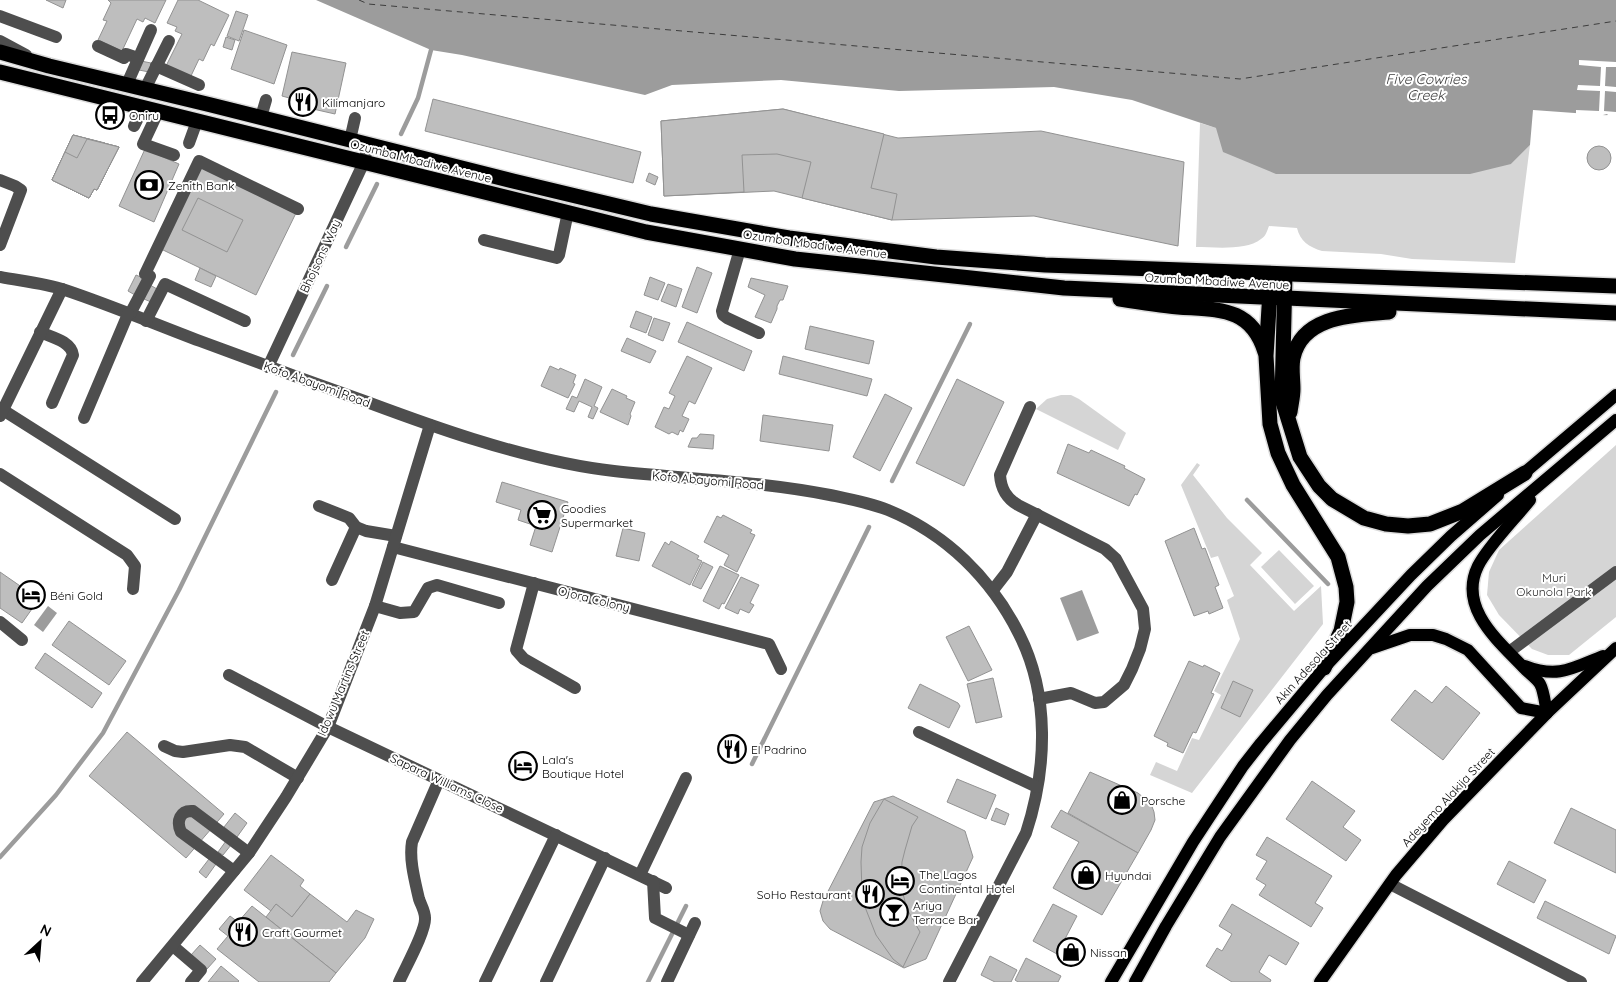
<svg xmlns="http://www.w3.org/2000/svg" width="1616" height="982" font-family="Quicksand,sans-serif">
<rect width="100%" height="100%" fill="#fff"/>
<g fill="#d5d5d5">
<path d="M1200,123L1216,128L1511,164L1530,145L1515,263L1412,259L1381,254L1322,251C1309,247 1300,241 1297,228L1269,226C1267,231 1266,236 1261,239C1246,251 1214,247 1196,247Z"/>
<path d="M1061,395H1071L1079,399L1126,433L1118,450L1036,409L1047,399Z"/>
<path d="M1616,445V617L1569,655H1548L1532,649L1499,615L1487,595L1489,572L1499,550Z"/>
<path d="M1197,463L1200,465L1193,475L1227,518L1262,553L1250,565L1294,611L1321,586L1323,624L1192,793L1150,775L1156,762L1177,771L1192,738L1199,740L1221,695L1214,691L1240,639L1227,600L1234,596L1218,556L1211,558L1181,485Z"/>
<path d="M1279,550L1314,586L1295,604L1261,567Z"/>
</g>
<g fill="#9c9c9c">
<path d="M316,0H1616V116L1533,110L1530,145L1511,164L1470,174H1276L1223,152L1216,128L1132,100L1054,87L899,91L781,80L672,85L645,95L462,55L431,50Z"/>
<path d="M1082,590L1099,633L1077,641L1060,598Z"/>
<path d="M48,606L57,613L43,632L34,625Z"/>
</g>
<path fill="#fff" d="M1579,60L1616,62V67H1606L1605,86L1616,87V92L1605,91L1604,111L1616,112V116H1604L1608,115L1607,114L1599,116L1576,115V110L1599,111L1600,91L1577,90L1578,85L1600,86L1601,67L1579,65Z"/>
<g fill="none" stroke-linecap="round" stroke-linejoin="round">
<g stroke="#9c9c9c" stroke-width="4.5">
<path d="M401,134L418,98L431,50"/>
<path d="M346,247L377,184"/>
<path d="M293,355L327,286"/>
<path d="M892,481L970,324"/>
<path d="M1247,500L1328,584"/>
<path d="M752,764L869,527"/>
<path d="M0,857L56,795L103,733L179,590L276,392"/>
<path d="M648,982L686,906"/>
</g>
<path stroke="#3d3d3d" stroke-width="1" stroke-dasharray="6 5" stroke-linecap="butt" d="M359,0L368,4L1240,79L1616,21"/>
</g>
<g fill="#bebebe" stroke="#929292">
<path d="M46,0H66L63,8Z"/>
<path d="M108,0H166L155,23L145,18L143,22L137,19L122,51L98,40L107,21L103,20L111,3Z"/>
<path d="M178,0H198L229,15L214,46L211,44L203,61L199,59L190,78L166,66L182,34L175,31L177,27L167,23Z"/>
<path d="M236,11L248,15L239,41L227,36Z"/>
<path d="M244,30L287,45L274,84L231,69Z"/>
<path d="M226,37L235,40L232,50L223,47Z"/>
<path d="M292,52L346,63L335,114L291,104L293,99L282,96Z"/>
<path d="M141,61L151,63L149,72L139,70Z"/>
<path d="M433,99L641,152L633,183L425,131Z"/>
<path d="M783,109L898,138L1041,131L1184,162L1178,246L1034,216L892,220L774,191L664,196L661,121Z"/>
<path d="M783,109L884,134L871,188L897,194L892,220L802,198L811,162L777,154L742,155L744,192L664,196L661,121Z"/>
<path d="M73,135L119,147L97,190L94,189L89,198L52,180Z"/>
<path d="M73,135L105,143L94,166L106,172L97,190L94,189L89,198L52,180Z"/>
<path d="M73,135L119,147L97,190L94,189L89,198L52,180Z"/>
<path d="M73,135L119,147L97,190L94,189L89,198L52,180Z"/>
<path d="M87,139L119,147L97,190L94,189L89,198L52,180L65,152L77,158Z"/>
<circle cx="1599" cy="158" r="12"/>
<path d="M145,149L179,164L154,222L119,206Z"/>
<path d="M201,167L296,213L256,295L161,249Z"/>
<path d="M649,173L658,177L655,185L646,181Z"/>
<path d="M198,198L243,220L227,252L182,230Z"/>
<path d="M697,267L712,273L697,313L682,307Z"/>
<path d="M200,268L216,276L211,287L195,280Z"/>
<path d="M136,275L143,278L135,295L128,291Z"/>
<path d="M650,277L665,283L658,300L644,295Z"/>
<path d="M751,278L788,286L783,300H780L777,306V309L771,323L755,317L765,295L748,287Z"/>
<path d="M668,284L682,289L676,307L661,301Z"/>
<path d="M150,285L157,289L151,302L144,299Z"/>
<path d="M636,311L652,317L646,333L630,327Z"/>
<path d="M654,318L670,323L663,341L648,335Z"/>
<path d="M687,322L752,351L744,371L678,342Z"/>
<path d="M810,326L874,341L869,364L805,349Z"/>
<path d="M627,338L656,351L650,363L621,351Z"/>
<path d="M687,356L712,368L695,404L689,401L682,416L689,419L683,432L680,430L678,435L672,432L669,434L655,427L664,407L669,409L675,396L669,393Z"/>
<path d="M783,356L872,379L867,396L779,374Z"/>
<path d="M550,366L559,370L560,368L576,375L573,383L575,384L568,398L541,386Z"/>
<path d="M585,379L602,387L594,406L598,408L593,419L588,417L592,407L579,401L574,412L566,409L572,396L577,398Z"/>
<path d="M957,379L1004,402L964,486L916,463Z"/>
<path d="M612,389L627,396L626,398L635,402L630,414L631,416L628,425L600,412Z"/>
<path d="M885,394L912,408L880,471L853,457Z"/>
<path d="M763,415L833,425L829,451L760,441Z"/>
<path d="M700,434L714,435L713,449L688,447L692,438H697Z"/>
<path d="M1068,444L1089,453L1091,450L1125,466L1124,468L1145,479L1137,495L1135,494L1129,506L1057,473Z"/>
<path d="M502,482L568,502L552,552L530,545L536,526L518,520L521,510L496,502Z"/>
<path d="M723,515L752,530L750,533L755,535L737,572L724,565L729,555L704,542L717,516L721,518Z"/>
<path d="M623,528L645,533L639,561L616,556Z"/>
<path d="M1194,528L1202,549L1205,548L1219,585L1215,587L1223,608L1209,614L1208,611L1194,616L1165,541Z"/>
<path d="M671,541L699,556L697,559L702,561L690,585L652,566L665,542L669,545Z"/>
<path d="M703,562L713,567L701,589L692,585Z"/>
<path d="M720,566L739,575L724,604L722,603L719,609L703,601Z"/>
<path d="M0,572L39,599L22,623L0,608Z"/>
<path d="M741,577L759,585L750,603L754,605L749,613L740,609L738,614L725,608Z"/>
<path d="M69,621L126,661L109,685L52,645Z"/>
<path d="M969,626L992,670L968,681L946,637Z"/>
<path d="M45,653L102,693L92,708L35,668Z"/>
<path d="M1189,661L1203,667L1204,665L1220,673L1211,693L1214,694L1196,733L1193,732L1183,753L1167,746L1168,743L1154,736Z"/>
<path d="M993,678L1002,717L976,723L967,684Z"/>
<path d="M1233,681L1253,690L1240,717L1221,708Z"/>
<path d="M920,684L958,703L960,706L949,728L908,708Z"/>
<path d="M1446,686L1480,713L1443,760L1391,720L1415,690L1432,703Z"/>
<path d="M127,732L224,814L186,858L89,776Z"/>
<path d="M1090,772L1138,793L1151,804L1154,812L1155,820L1151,830L1138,853L1068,813Z"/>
<path d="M957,779L996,795L986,819L947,802Z"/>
<path d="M1312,781L1355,811L1343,827L1361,840L1346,861L1286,819Z"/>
<path d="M893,796L965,831L973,857L926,959L904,968L830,929L823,921L820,911L823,901L874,802Z"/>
<path d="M884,799L918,817L912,826L905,850L902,862L901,886L907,909L920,932L903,967L893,959L876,935L865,907L862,892L861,862L862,847L870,823Z"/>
<path d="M996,808L1009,814L1005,825L991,820Z"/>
<path d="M1571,808L1616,830V873L1554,843Z"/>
<path d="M1061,810L1138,853L1102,915L1053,888L1079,842L1051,827Z"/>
<path d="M235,813L247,823L237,837L224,827Z"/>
<path d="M1267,837L1332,876L1315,903L1323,908L1311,927L1259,895L1266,885L1256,879L1267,861L1256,855Z"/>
<path d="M226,841L231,845L223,855L218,852Z"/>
<path d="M271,855L304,880L300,886L310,894L292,917L276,904L271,911L244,890Z"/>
<path d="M209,859L216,864L206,878L199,872Z"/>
<path d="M1509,861L1546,880L1534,903L1497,884Z"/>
<path d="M310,894L347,922L356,910L374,919L365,938L336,973L266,917L276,904L292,917Z"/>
<path d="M1545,901L1616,936L1609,954L1537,918Z"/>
<path d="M1053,904L1077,916L1057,954L1033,941Z"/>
<path d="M1232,904L1299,943L1286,965L1269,955L1259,972L1271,980L1270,982H1232L1206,966L1217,948L1222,951L1232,934L1219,926Z"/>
<path d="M252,906L336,973L329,982H259L217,949L228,936L219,929L230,916L238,922Z"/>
<path d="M200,945L216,959L207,969L191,955Z"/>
<path d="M990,956L1017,970L1011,982H995L981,975Z"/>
<path d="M1026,958L1061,976L1058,982H1018L1015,980Z"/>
<path d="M221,966L239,981L238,982H208Z"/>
</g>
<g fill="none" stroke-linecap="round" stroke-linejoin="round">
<defs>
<g id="major">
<path d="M1517,479L1616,395"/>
<path d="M1530,500C1515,519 1488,546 1478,566C1457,609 1501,643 1526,670C1530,674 1537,679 1540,684C1544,691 1545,704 1547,713"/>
<path d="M1372,648L1410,635H1433L1446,639L1468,650L1521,708L1547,713"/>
<path d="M1525,666C1558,679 1573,668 1603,656"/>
<path d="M1111,982L1193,842L1243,766L1261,743L1324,668L1411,575L1451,536L1498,495"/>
<path d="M1135,982L1166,926L1220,837L1290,740L1327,695L1427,586L1480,535L1616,420"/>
<path d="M1320,982L1396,875L1443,820L1547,713L1616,648"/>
</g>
<g id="highway">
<path d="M0,52L49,66L211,105L513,181L651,214L789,238L936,257L1045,265L1616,286"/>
<path d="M0,72L646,232L795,259L1064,288L1616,313"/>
<path d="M1271,275L1266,356L1270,424L1278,453L1293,485L1338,557L1346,587L1347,602L1341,631L1324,668"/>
<path d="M1285,275L1282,399L1300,457L1319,486L1332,499L1364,518L1386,524L1408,526L1430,524L1463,511L1525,473"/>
<path d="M1120,299C1139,302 1158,305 1178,307C1217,310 1251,306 1265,352"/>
<path d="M1290,412C1291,404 1293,397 1293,389C1293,379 1291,368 1293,358C1302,315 1355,315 1389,312"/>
</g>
</defs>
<use href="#major" stroke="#dbdbdb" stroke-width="15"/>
<use href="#highway" stroke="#dbdbdb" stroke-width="18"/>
<g stroke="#4e4e4e" stroke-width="12">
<path d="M0,16L56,37"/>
<path d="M0,41L26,55"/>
<path d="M98,46L124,58L126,54L138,58"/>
<path d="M156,66L199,85"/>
<path d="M127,84L151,30"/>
<path d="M145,89L169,41"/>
<path d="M158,112L143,144L174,155"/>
<path d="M261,117L266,100"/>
<path d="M134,126L143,108"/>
<path d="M350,140L355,118"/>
<path d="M189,143L197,121"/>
<path d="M0,180L15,186L21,190L0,245"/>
<path d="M484,240L557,258L559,255L568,212"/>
<path d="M740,249L722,311L723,315L727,318L759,333"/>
<path d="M0,277C21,281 44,283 65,290C110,305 155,324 200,341C256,362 311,382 367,402C402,415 437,428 473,439C518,453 568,466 614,471C686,479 759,481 830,495C849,499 870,503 888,510C946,534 991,578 1019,634C1050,695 1047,769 1026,833L949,982"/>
<path d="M130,314L150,276L145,274L199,161L298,209"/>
<path d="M146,321L165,284L245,321"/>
<path d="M40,332C51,337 71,341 73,355L52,403"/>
<path d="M268,367L364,162L368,145"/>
<path d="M1030,407L1000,475C1001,489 1006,498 1018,505L1105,549L1116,559L1143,609L1145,629L1140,649L1132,669L1124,685L1104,702L1095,703L1071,693L1039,699"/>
<path d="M3,410L175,519"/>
<path d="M0,416L62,289"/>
<path d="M84,418L128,314"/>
<path d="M0,474L127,555L135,566L133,589"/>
<path d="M319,506L349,518L356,527L366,531L396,536"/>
<path d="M393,547L769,644L781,669"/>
<path d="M332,580L356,527"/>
<path d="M534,583L516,650L524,659L575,688"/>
<path d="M993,590L1007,572L1037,514"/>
<path d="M375,606L400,613L414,612L428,588L437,585L499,603"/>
<path d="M0,622L22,640"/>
<path d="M1509,652L1616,572"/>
<path d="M229,675L328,727L666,888"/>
<path d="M919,732L1037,787"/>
<path d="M164,746L175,751L183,752L230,745L245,747L298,778"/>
<path d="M234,871L181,832C176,821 180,810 193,811L249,853"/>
<path d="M640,875L686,778"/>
<path d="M653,881L655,918L689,935"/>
<path d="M1390,884L1581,982"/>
<path d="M173,946L201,970L191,982"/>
<path d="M142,982L249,853L286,797L328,727L375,606L430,425"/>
<path d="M399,982C405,968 426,931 425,918C425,911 421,905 419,899C415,881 409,860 412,842L439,780"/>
<path d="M485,982L556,835"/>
<path d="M546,982L605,858"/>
<path d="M667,982L695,923"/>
</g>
<use href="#major" stroke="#000" stroke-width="12"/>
<use href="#highway" stroke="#000" stroke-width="15"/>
</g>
<defs>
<symbol id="restaurant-ring" viewBox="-11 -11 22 22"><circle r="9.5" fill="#fff" stroke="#000" stroke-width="1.5"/><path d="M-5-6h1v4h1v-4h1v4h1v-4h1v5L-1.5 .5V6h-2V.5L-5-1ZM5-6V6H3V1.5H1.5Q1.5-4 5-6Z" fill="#000"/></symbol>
<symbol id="bus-ring" viewBox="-11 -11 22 22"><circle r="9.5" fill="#fff" stroke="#000" stroke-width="1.5"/><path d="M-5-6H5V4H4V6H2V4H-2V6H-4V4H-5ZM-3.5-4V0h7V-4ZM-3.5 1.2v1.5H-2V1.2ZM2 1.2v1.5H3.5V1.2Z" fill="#000"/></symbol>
<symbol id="bank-ring" viewBox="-11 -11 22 22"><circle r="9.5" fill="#fff" stroke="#000" stroke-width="1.5"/><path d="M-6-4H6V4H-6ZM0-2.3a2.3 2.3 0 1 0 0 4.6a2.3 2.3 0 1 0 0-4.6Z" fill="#000"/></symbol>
<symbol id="supermarket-ring" viewBox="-11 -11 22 22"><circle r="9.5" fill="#fff" stroke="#000" stroke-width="1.5"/><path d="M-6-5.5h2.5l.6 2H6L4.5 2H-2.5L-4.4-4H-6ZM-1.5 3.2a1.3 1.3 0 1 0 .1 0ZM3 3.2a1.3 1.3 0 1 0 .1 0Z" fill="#000"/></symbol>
<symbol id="hotel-ring" viewBox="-11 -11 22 22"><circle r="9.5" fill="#fff" stroke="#000" stroke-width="1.5"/><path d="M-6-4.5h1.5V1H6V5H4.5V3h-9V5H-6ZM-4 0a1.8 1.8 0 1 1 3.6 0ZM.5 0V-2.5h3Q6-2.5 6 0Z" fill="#000"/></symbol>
<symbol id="shop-ring" viewBox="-11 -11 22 22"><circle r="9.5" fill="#fff" stroke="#000" stroke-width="1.5"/><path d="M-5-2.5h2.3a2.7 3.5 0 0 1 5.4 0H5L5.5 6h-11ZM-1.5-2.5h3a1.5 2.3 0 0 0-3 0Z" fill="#000"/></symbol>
<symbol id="bar-ring" viewBox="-11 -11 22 22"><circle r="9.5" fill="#fff" stroke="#000" stroke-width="1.5"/><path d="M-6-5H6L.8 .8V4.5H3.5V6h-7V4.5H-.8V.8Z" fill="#000"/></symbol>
</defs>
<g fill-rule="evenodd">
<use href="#restaurant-ring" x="287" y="86" width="32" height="32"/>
<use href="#bus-ring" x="94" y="99" width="32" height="32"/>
<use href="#bank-ring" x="133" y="169" width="32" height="32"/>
<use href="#supermarket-ring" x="526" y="499" width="32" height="32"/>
<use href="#hotel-ring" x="15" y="579" width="32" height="32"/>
<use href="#restaurant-ring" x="716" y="733" width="32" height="32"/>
<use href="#hotel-ring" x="507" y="750" width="32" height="32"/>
<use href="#shop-ring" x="1106" y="784" width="32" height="32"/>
<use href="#shop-ring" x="1070" y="859" width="32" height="32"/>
<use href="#hotel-ring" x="884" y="865" width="32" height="32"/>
<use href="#restaurant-ring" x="854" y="878" width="32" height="32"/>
<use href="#bar-ring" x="878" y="896" width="32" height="32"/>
<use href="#restaurant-ring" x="227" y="916" width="32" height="32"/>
<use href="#shop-ring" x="1055" y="936" width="32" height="32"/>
</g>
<g text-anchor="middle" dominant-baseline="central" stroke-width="4" stroke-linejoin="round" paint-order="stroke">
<g font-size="12" fill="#000" stroke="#fff" text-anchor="start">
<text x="322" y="102">Kilimanjaro</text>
<text x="129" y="115">Oniru</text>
<text x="168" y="185">Zenith Bank</text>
<text x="561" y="508">Goodies<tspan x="561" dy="14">Supermarket</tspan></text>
<text x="50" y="595">Béni Gold</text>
<text x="751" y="749">El Padrino</text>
<text x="542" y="759">Lala's<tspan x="542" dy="14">Boutique Hotel</tspan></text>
<text x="1141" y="800">Porsche</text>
<text x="919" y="874">The Lagos<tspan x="919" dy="14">Continental Hotel</tspan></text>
<text x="1105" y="875">Hyundai</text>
<text x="851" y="894" text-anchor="end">SoHo Restaurant</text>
<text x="913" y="905">Ariya<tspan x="913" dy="14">Terrace Bar</tspan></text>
<text x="262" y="932">Craft Gourmet</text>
<text x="1090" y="952">Nissan</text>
</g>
<g font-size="12" fill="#000" stroke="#fff">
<text transform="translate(421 161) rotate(14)">Ozumba Mbadiwe Avenue</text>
<text transform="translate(815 244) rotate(8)">Ozumba Mbadiwe Avenue</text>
<text transform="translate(320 256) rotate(-65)">Bhojsons Way</text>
<text transform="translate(1217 281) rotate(3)">Ozumba Mbadiwe Avenue</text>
<text transform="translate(317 384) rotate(20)">Kofo Abayomi Road</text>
<text transform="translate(708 480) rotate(5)">Kofo Abayomi Road</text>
<text transform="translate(594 599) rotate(14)">Ojora Colony</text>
<text transform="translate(1313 662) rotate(-48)">Akin Adesola Street</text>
<text transform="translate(343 683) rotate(-67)">Idowu Martins Street</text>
<text transform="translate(447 783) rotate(25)">Sapara Williams Close</text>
<text transform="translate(1448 797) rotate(-47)">Adeyemo Alakija Street</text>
</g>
<g font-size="12" fill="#2c2c2c" stroke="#fff">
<text x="1554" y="577">Muri<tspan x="1554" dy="14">Okunola Park</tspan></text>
</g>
<g font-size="14" font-style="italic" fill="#3d3d3d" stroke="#fff">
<text x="1426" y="79">Five Cowries<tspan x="1426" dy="16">Creek</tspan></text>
</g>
</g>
<g transform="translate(40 942) rotate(26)" stroke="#ffffff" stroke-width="4" paint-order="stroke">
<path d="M0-4L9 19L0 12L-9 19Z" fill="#000000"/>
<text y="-8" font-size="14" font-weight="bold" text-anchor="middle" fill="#000000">N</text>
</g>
</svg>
